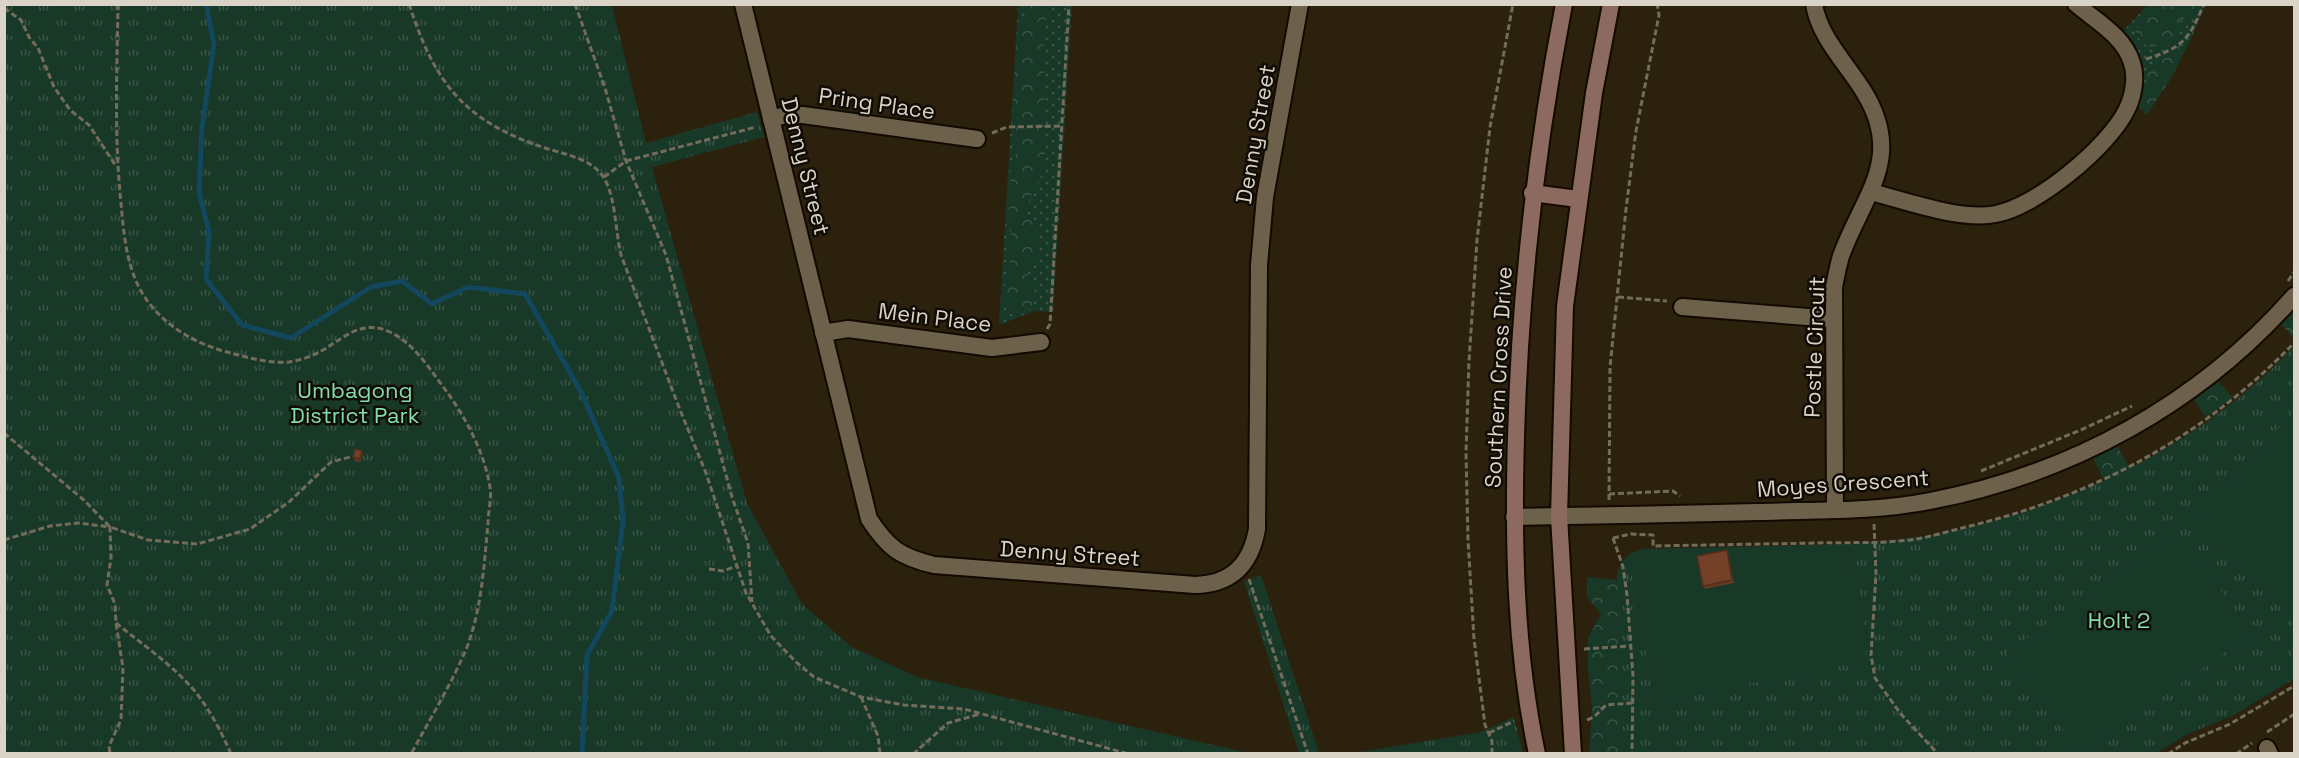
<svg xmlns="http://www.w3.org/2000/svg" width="2299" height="758" font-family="'Space Grotesk',sans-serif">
<defs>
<pattern id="grass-dots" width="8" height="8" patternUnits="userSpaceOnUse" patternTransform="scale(1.5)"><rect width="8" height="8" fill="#183928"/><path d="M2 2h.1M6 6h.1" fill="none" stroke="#395546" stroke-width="1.8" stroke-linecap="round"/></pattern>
<pattern id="forest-crowns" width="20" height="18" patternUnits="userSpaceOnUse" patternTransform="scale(1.5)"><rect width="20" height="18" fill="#183928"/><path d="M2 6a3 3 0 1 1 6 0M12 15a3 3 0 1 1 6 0" fill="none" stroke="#395546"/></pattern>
<pattern id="park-tufts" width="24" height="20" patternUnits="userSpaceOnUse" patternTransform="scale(1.5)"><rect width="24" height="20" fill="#183928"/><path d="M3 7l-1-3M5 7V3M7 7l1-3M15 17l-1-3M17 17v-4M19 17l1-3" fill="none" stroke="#395546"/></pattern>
</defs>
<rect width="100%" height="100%" fill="#2b210d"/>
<g fill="url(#grass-dots)">
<path d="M1018,5H1072L1053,312L1034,311L999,325Z"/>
<path d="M2148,5H2205L2191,39L2165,88L2136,92L2121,33Z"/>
</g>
<g fill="url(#forest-crowns)">
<path d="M1028,5H1051L1044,27L1045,165L1037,187L1031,196L1026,212L1036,224L1038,253L1027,275L1035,288L1032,308L1019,315L1011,314L1003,305V292L1010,267L1008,250L1012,236L1008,221L1011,168L1016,157L1013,96L1018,90L1014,77L1017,33Z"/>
<path d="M2148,5H2199L2195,14L2181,20L2177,28L2185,50L2175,71L2147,115L2137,105L2136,92L2148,89C2144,70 2147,68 2163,59L2169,45C2150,46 2144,51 2135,31L2143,20L2142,10Z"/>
<path d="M2294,308V338L2281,324Z"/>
<path d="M2219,382L2233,398L2206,417L2193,399Z"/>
<path d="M2117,446L2128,465L2137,475L2109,490L2093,458Z"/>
<path d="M1587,577L1617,580L1629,668L1630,708L1832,754L1589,753L1592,710L1588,670V638L1601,614L1587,597Z"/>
</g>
<g fill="url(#park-tufts)">
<path d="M4,5H612L646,143L757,112L764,137L652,167L747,503L802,604L852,647L917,677L1248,753H5Z"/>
<path d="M2294,346V679L2234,715L2188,734L2157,753H1623L1617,575L1621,563L1629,554L1655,702L1867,637L1849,544C1876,541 1904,540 1931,535C2064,511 2202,446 2294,346Z"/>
<path d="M1261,575L1319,753H1299L1244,582Z"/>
<path d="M1514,717L1523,753H1354L1481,732Z"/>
</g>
<g fill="#183928">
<path d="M2294,412V611L2196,520Z"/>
<path d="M2177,531L2252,633L2083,753H2080L2006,653Z"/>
<path d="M1849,544L1867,637L1865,661L1655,702L1629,554L1643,549Z"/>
</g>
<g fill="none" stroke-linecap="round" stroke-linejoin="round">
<path stroke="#13475d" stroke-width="5" d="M206,4L214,44L202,128L199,192L209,232L206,279L242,325L291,338L371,287L402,281L432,304L468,287L525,294L581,392L619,478L623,520L612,611L587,655L582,754"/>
<defs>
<g id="minor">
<path d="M743,4L869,519C888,548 900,557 934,565L1195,585C1233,584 1251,563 1257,529L1259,265L1265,197L1300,4"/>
<path d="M1814,4C1819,37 1847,64 1864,92C1905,159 1863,195 1841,256C1838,266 1836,277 1834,287L1835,510"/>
<path d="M771,119L786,115H803L977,139"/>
<path d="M1871,192C1907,201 1960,221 1996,214C2036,207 2108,147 2126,111C2133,98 2137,78 2132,63C2124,36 2096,21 2076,4"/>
<path d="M1682,307L1833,319"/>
<path d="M823,333L848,329L992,348L1041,342"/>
<path d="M1514,517C1595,516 1677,514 1758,512C1815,510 1874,512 1930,501C2071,474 2199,404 2294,296"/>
<path d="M2267,748L2270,754"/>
</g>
<g id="secondary">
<path d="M1532,193L1578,199"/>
<path d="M1537,754C1515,650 1513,543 1516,437C1520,291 1536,148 1564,4"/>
<path d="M1573,754L1559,516L1565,306L1594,93L1611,4"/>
</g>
</defs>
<use href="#minor" stroke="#130a00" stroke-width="20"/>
<use href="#secondary" stroke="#130a00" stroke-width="20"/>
<g stroke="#746c5b" stroke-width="3" stroke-dasharray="6 3" stroke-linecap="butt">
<path d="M118,4C117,71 114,137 121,203C124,237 127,275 149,303C168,328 197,344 227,352C246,357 269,364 289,362C301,360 313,356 323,350C345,337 362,319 390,332C415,344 431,371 447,392C467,420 484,452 490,487C492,498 488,512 488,523C484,565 482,607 467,647C452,683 430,719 411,754"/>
<path d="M409,4C435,84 464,121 545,148C564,154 589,158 602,175C616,194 615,231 621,255L680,410L706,473L746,593L771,636L796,662L814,677L861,697L904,705L964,709L1129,754"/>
<path d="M575,4L605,88L626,161L666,255L732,497L748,543L752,602"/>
<path d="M4,8L21,20L29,37L38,48L54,87L70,110L89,125L116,166"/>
<path d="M2146,59C2183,48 2189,39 2204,4"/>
<path d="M992,133L1007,127L1061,126"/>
<path d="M604,177L626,161L756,127"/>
<path d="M2288,281L2294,272"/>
<path d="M1618,297L1667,301"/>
<path d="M1047,329L1050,324L1069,4"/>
<path d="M4,433L85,501L110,527L148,540L197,544L250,529L289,502L331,462L350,457"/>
<path d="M1981,471L2083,429L2132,406"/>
<path d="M1609,494L1673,491L1680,496"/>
<path d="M1609,500L1610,367L1626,209L1636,131L1659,15L1657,4"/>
<path d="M1874,524L1876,574L1871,655L1875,678L1900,713L1938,754"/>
<path d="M1613,538L1631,534L1653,535V546C1708,545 1762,544 1817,543C1850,542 1884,544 1917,539C1933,536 1950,531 1966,527C2094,496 2202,438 2294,343"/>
<path d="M1613,538L1623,567L1627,595L1633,676L1632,754"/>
<path d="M4,540L50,526L78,523L110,527L111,558L107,585L115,604L116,623L123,668L121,720L109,746L110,754"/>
<path d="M709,569L723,571L737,566"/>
<path d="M1249,579L1308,754"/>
<path d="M116,623C142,644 171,664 193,689C209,708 221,731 231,754"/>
<path d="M1584,649L1630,646"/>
<path d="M861,697L878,736L880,754"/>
<path d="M1587,720L1594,717L1606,705L1632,703"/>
<path d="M2267,732L2293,715L2294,718"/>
<path d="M1489,733L1514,721"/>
<path d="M913,754L948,723L980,714"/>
<path d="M1492,754V741L1485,725L1474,639L1468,540L1466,453L1469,361L1477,240L1490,127L1513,4"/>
<path d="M2168,754L2185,743L2230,724L2294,686"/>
<path d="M2236,754L2252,743"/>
</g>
<use href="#minor" stroke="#6d614b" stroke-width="16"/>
<use href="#secondary" stroke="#8d6a60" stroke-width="16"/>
</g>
<g fill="#643822">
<path d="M363,454L361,462L355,461L353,457Z"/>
<path d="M1727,550L1734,583L1705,589L1703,586Z"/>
</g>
<path fill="#512e1c" d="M362,451L363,454L361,462L360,459Z"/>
<g fill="#744128" stroke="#512e1c" stroke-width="1.5">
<path d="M355,449L362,451L360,459L353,457Z"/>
<path d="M1727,550L1732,580L1703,586L1697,556Z"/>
</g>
<g text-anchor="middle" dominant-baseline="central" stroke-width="5" stroke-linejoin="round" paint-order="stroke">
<g font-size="22" fill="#dad4c8" stroke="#100b04">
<text transform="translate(877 103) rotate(8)">Pring Place</text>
<text transform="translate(1255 134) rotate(-80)">Denny Street</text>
<text transform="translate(806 166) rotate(76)">Denny Street</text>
<text transform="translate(935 317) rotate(7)">Mein Place</text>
<text transform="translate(1814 347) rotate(-88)">Postle Circuit</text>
<text transform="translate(1498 377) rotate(-87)">Southern Cross Drive</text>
<text transform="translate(1843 483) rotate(-4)">Moyes Crescent</text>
<text transform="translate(1070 553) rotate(4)">Denny Street</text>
</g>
<g font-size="22" fill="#83deae" stroke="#100b04">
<text x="355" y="390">Umbagong<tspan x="355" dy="25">District Park</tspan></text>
<text x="2119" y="620">Holt 2</text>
</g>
</g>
<rect width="2299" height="758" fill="none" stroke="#dad4c8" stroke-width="12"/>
</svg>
